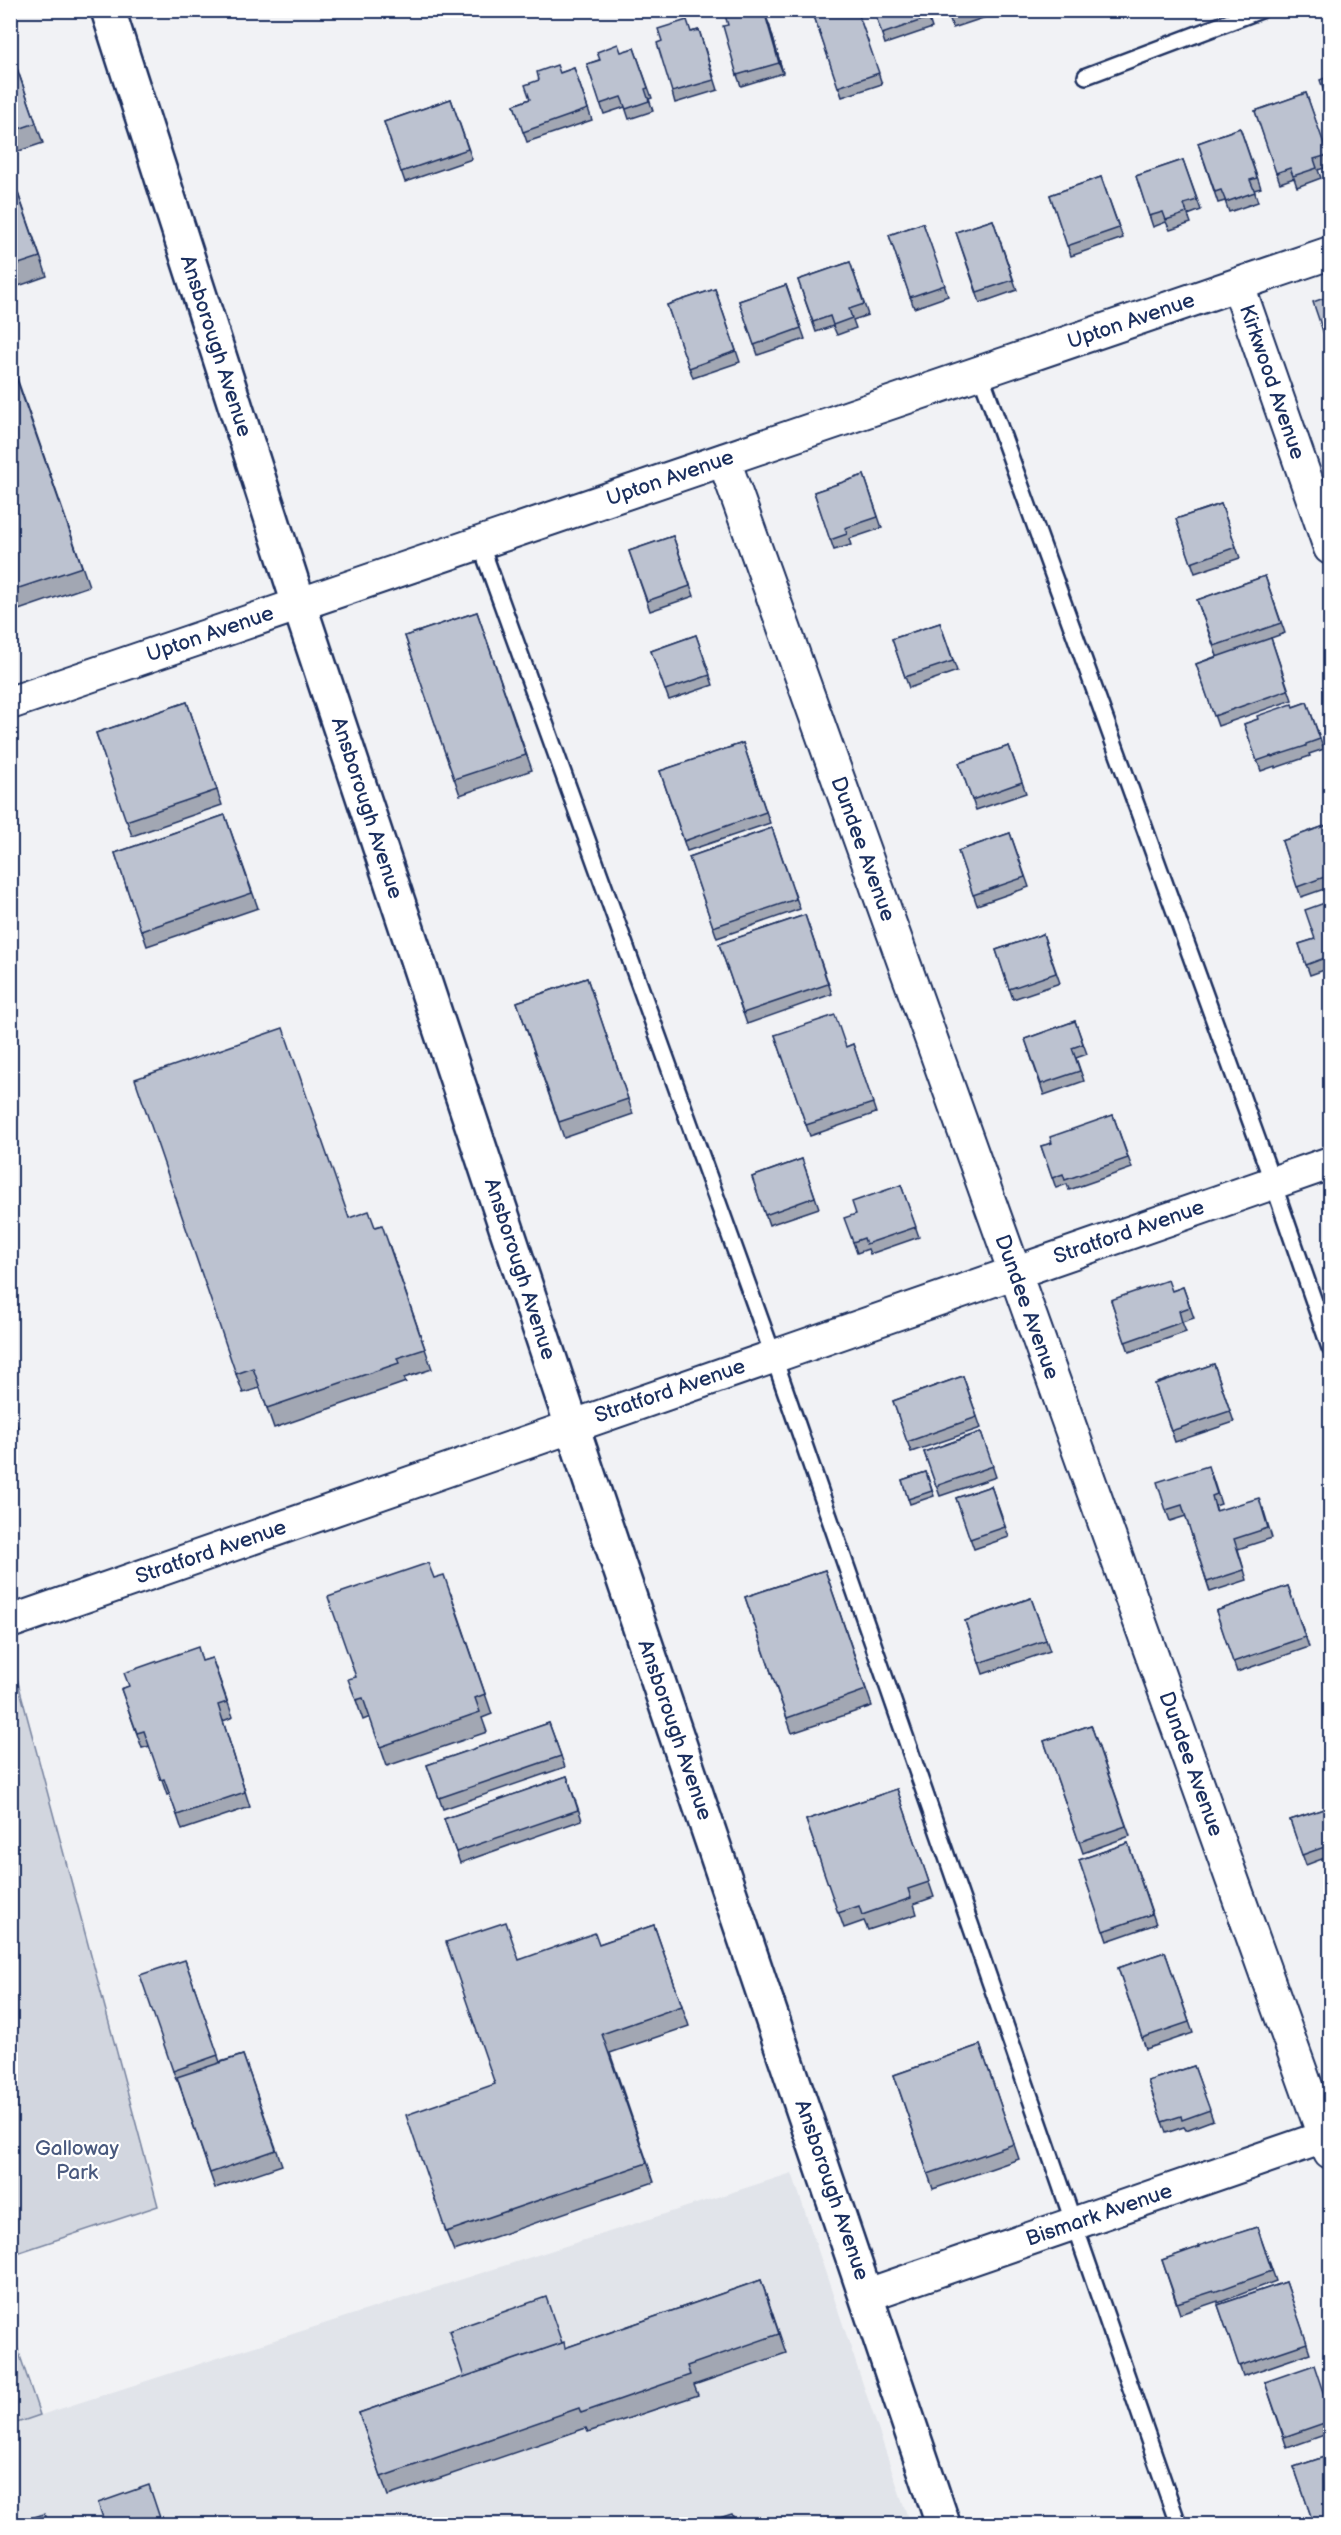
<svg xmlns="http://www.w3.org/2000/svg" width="1341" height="2535" font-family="'Balsamiq Sans',sans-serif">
<rect width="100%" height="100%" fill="#f1f2f5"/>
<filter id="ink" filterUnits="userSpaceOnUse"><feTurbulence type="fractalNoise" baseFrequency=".0167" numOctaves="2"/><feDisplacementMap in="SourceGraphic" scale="12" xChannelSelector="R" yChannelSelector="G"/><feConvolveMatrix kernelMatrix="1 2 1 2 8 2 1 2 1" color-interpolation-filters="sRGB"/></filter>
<g filter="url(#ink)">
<path fill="#e1e4ea" d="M792,2173L910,2524H11L10,2425Z"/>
<g fill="#d2d6df" stroke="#76829e" stroke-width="1.5">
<path d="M12,1660L158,2206L11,2255L10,1661Z"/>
<path d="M11,2329L40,2415L11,2425H10Z"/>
</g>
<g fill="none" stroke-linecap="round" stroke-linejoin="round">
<defs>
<g id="lane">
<path d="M1086,76L1261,10"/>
<path d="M980,373L1273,1183L1330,1348"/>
<path d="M480,543L773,1355L1178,2524"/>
</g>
<g id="street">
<path d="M1238,285L1330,548"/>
<path d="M724,460L1330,2153"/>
<path d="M10,703L1330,253"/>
<path d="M10,1622L1330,1163"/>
<path d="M867,2295L1330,2135"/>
</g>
<path id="secondary" d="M108,10L299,604L588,1474L943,2524"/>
</defs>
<use href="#lane" stroke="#1b2f5e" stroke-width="20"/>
<use href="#street" stroke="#1b2f5e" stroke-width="36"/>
<use href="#secondary" stroke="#1b2f5e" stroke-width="38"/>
<use href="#lane" stroke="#fff" stroke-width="15"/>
<use href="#street" stroke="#fff" stroke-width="32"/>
<use href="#secondary" stroke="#fff" stroke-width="33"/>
</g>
<g fill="#a2a7b3" stroke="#1b2f5e" stroke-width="1.5">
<path d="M812,10H857L882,84L842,97Z"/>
<path d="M874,10H926L932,28L885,44Z"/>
<path d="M947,10H997L998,13L953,28Z"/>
<path d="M757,16L769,24L783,73L741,86L737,75Z"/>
<path d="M699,30L718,90L675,103L672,92L691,32Z"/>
<path d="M10,48L43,143L10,154Z"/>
<path d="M634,48L652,98L649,99L653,111L629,119L625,107L604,114L587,64Z"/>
<path d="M574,68L592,120L527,142L514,105L530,99L560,73Z"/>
<path d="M1306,93L1330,163V166L1318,170L1321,178L1297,187L1294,178L1280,183L1255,111Z"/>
<path d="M451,99L472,159L405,182L384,122Z"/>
<path d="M1240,128L1261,188L1254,190L1258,202L1229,212L1225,201L1218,203L1198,143Z"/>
<path d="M1183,160L1201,210L1188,215L1191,223L1170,230L1166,222L1153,227L1136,176Z"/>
<path d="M10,170L47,276L10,289Z"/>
<path d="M1101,177L1123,238L1071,256L1050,195Z"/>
<path d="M993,220L1017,290L980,303L956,232Z"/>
<path d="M923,223L948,296L914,308L889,235Z"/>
<path d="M850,262L868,315L853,320L856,328L837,335L833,326L816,332L798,280Z"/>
<path d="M786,285L805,339L758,355L739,301Z"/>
<path d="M715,289L740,362L693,378L667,305Z"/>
<path d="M10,358L89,586L10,613Z"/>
<path d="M864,475L882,528L849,539L851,545L834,550L814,492Z"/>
<path d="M1221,504L1240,558L1195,573L1176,519Z"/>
<path d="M673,536L694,596L650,611L629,551Z"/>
<path d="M1265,576L1285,633L1271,638L1292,700L1218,726L1196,664L1217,656L1197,600Z"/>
<path d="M477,612L532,770L460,795L405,636Z"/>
<path d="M940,623L957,671L909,688L892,639Z"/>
<path d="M696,635L713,685L669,700L651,651Z"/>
<path d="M187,702L222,805L132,836L96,733Z"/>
<path d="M1307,702L1324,749L1309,754L1310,756L1275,768V766L1261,771L1244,724Z"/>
<path d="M743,743L770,823L687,851L660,771Z"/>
<path d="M1009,746L1026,793L976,810L959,763Z"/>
<path d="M225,815L258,908L147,946L115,853Z"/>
<path d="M1330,824V887L1301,897L1282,841Z"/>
<path d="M772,828L800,909L717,938L689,857Z"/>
<path d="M1010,833L1029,887L977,905L958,851Z"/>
<path d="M1330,901V968L1310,975L1299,944L1315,939Z"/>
<path d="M805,915L832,994L747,1024L719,944Z"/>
<path d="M1043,934L1060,983L1013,999L996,950Z"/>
<path d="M587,978L633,1114L564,1138L517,1002Z"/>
<path d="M1075,1021L1087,1054L1076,1058L1084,1081L1044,1095L1025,1039Z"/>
<path d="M775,1035L846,1047L853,1044L876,1113L810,1136Z"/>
<path d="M1113,1115L1132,1168L1069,1190L1067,1184L1056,1188L1041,1146L1052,1143Z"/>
<path d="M802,1159L819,1208L769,1225L752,1177Z"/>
<path d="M901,1185L919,1237L870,1254L868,1249L857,1253L853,1242L856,1214Z"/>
<path d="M349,1218L375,1227L389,1244L432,1369L404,1378L406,1382L274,1428L260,1388L243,1393L236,1374Z"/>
<path d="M1183,1287L1194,1318L1182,1322L1186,1332L1129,1352L1111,1300L1172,1291Z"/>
<path d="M1214,1364L1234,1422L1175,1442L1155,1384Z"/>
<path d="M963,1376L981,1428L911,1452L893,1401Z"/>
<path d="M10,1407L18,1428L10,1430Z"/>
<path d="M981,1432L996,1477L940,1496L924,1452Z"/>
<path d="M926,1472L934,1496L910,1504L902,1480Z"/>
<path d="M1212,1476L1221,1504L1215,1506L1217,1511L1263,1508L1272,1538L1238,1549L1247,1580L1210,1592L1186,1516L1170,1521L1166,1510Z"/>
<path d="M991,1486L1009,1537L974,1549L956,1498Z"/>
<path d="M825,1570L872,1706L792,1733L745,1597Z"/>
<path d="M434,1578L451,1594L492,1714L482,1718L487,1732L387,1766L370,1717L363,1720L356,1700V1677Z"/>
<path d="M1288,1586L1309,1647L1237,1672L1216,1611Z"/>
<path d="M1031,1598L1050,1651L983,1674L965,1621Z"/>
<path d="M212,1658L233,1717L223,1721L250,1807L182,1830L170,1794L167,1795L150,1746L142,1748L121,1689Z"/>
<path d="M549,1723L565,1767L443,1809L427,1765Z"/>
<path d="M1091,1725L1130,1836L1083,1853L1044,1741Z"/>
<path d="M567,1776L582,1820L460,1863L444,1819Z"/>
<path d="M897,1789L934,1897L914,1904L917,1914L868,1930L864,1921L844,1928L806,1820Z"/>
<path d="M1330,1807V1856L1306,1865L1290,1820Z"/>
<path d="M1128,1843L1156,1924L1107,1941L1079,1860Z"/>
<path d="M654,1925L689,2026L610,2053L654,2182L454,2251L446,2232L495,2084L519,1960L599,1944Z"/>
<path d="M1165,1952L1193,2033L1146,2049L1118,1968Z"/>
<path d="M185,1960L220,2062L243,2055L282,2165L215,2188L178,2081H177L173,2071Z"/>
<path d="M980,2045L1019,2159L933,2189L894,2075Z"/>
<path d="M1194,2066L1213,2120L1186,2130L1184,2127L1166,2133L1148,2081Z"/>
<path d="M1257,2227L1276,2281L1218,2303V2301L1180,2314L1162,2260Z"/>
<path d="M761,2280L786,2353L694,2385L698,2395L588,2432L586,2428L388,2496L359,2413L562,2343L565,2348Z"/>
<path d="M1286,2282L1310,2353L1243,2376L1218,2305Z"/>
<path d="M1265,2382L1330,2413V2433L1287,2448Z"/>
<path d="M1330,2455V2524H1314L1294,2467Z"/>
</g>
<path fill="#848892" stroke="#1b2f5e" stroke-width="1.5" d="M765,14L769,24L783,73L779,63Z"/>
<g fill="#bcc2d0" stroke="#1b2f5e" stroke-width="1.5">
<path d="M730,10H755L756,16L765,14L779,63L737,75L723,26L728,25L724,12Z"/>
<path d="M812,10H857L879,73L838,87Z"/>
<path d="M874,10H925L928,18L882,34Z"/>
<path d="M947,10H972L950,18Z"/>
<path d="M687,20L691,32L699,30L714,80L672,92L657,43L662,41L658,29Z"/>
<path d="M618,44L621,52L634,48L648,88L645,89L649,101L626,109L621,97L600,104L587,64L600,60L597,52Z"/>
<path d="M10,49L36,123L10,132Z"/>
<path d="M557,65L560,73L574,68L588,109L523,132L514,105L530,99L525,85L539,80L537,72Z"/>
<path d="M1330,76V109L1320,80Z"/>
<path d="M1306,93L1328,155L1314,159L1317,168L1293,176L1290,168L1276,173L1255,111Z"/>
<path d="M451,99L468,149L401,172L384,122Z"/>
<path d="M1240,128L1257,178L1250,180L1255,192L1226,202L1221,190L1215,192L1198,143Z"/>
<path d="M1183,160L1197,200L1184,204L1187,213L1166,220L1163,212L1149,216L1136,176Z"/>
<path d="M10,171L40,257L10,267Z"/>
<path d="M1101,177L1119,228L1067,246L1050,195Z"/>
<path d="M993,220L1013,280L977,292L956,232Z"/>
<path d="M923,223L945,285L910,297L889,235Z"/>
<path d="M850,262L864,304L849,309L852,318L833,325L830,316L813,322L798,280Z"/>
<path d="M786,285L801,328L754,345L739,301Z"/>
<path d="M715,289L736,351L689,368L667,305Z"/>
<path d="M1330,296V352L1313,302Z"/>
<path d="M10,360L82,567L10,591Z"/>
<path d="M864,475L878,517L845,528L847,534L830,540L814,492Z"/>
<path d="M1221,504L1236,547L1191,563L1176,519Z"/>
<path d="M673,536L690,586L647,601L629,551Z"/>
<path d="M1265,576L1281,623L1214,646L1197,600Z"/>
<path d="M477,612L526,755L454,779L405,636Z"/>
<path d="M940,623L953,661L905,677L892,639Z"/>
<path d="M696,635L710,675L665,690L651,651Z"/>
<path d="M1271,638L1288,690L1214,716L1196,664Z"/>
<path d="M187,702L217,790L126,821L96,733Z"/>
<path d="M1307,702L1320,739L1306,744V746L1272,757L1271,756L1257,761L1244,724L1258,719L1257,716L1292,704L1293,707Z"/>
<path d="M743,743L766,812L684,841L660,771Z"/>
<path d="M1009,746L1022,782L972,800L959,763Z"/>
<path d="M225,815L252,893L141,931L115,853Z"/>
<path d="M1330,824V875L1297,887L1282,841Z"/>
<path d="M772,828L796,899L713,927L689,857Z"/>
<path d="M1010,833L1025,877L973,895L958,851Z"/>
<path d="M1330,901V956L1306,965L1299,944L1315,939L1305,910Z"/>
<path d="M805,915L828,984L743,1013L719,944Z"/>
<path d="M1043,934L1056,973L1009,989L996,950Z"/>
<path d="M1330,974V995L1324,976Z"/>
<path d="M587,978L628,1099L559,1122L517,1002Z"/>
<path d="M835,1015L846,1047L853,1044L873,1103L806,1125L775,1035Z"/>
<path d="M1075,1021L1083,1044L1072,1048L1080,1071L1041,1084L1025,1039Z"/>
<path d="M283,1028L349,1218L369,1211L375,1227L382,1225L425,1349L397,1358L399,1363L267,1408L253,1368L236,1374L135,1079Z"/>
<path d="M1113,1115L1128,1158L1065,1180L1063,1174L1052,1178L1041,1146L1052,1143L1050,1137Z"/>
<path d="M802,1159L815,1197L765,1215L752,1177Z"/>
<path d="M901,1185L916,1227L866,1244L864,1238L853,1242L844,1218L856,1214L852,1202Z"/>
<path d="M1168,1280L1172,1291L1183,1287L1190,1307L1179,1311L1182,1322L1125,1342L1111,1300Z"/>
<path d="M1214,1364L1230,1411L1171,1431L1155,1384Z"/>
<path d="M963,1376L977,1417L907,1442L893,1401Z"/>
<path d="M981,1432L993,1466L936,1486L924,1452Z"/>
<path d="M1208,1466L1217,1494L1212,1496L1216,1511L1259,1498L1268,1528L1234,1539L1244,1570L1207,1582L1182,1505L1166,1510L1157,1482Z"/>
<path d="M926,1472L932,1491L908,1499L902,1480Z"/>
<path d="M991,1486L1005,1527L970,1539L956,1498Z"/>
<path d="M428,1563L434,1578L444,1575L485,1694L475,1698L480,1712L380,1747L363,1698L356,1700L348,1679L356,1677L328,1597Z"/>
<path d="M825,1570L866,1690L787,1718L745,1597Z"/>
<path d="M1288,1586L1305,1637L1233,1662L1216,1611Z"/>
<path d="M1031,1598L1046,1640L979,1663L965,1621Z"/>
<path d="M198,1647L202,1661L212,1658L227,1702L218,1705L245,1792L177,1815L164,1779L161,1780L144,1731L137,1733L121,1689L129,1686L124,1673Z"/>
<path d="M549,1723L561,1756L439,1798L427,1765Z"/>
<path d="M1091,1725L1126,1826L1079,1842L1044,1741Z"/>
<path d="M567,1776L578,1810L456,1852L444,1819Z"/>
<path d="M897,1789L929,1882L908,1889L911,1898L862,1915L859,1906L838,1913L806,1820Z"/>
<path d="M1330,1807V1845L1302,1855L1290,1820Z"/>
<path d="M1128,1843L1152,1914L1103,1931L1079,1860Z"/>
<path d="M506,1922L519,1960L595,1933L599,1944L654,1925L682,2006L602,2034L647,2163L446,2232L406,2115L495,2084L446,1942Z"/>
<path d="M1165,1952L1189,2022L1142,2038L1118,1968Z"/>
<path d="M185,1960L218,2055L173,2071L140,1975Z"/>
<path d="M980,2045L1014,2144L928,2174L894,2075Z"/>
<path d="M243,2055L276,2150L210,2173L177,2077Z"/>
<path d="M1194,2066L1210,2110L1182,2120L1181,2116L1162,2122L1148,2081Z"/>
<path d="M1257,2227L1272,2271L1214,2292V2291L1177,2303L1162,2260L1199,2247L1198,2246Z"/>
<path d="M761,2280L779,2334L687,2366L690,2375L581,2413L579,2408L381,2477L359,2413L564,2342L565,2348Z"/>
<path d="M1286,2282L1307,2343L1239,2366L1218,2305Z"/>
<path d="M546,2297L562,2343L464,2377L449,2331Z"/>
<path d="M1314,2365L1330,2413V2421L1284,2437L1265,2382Z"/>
<path d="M1330,2455V2516L1313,2522L1294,2467Z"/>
<path d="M149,2485L162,2524H105L98,2503Z"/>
<path d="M44,2514L48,2524H12Z"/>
<path d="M732,2514L736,2524H701Z"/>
</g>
</g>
<g text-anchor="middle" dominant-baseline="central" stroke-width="4.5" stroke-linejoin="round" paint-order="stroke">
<g font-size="21" fill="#1b2f5e" stroke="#fff">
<text transform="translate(1131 321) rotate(-19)">Upton Avenue</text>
<text transform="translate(216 346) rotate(72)">Ansborough Avenue</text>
<text transform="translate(1272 382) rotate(71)">Kirkwood Avenue</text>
<text transform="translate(670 478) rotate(-19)">Upton Avenue</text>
<text transform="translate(210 634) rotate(-19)">Upton Avenue</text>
<text transform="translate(367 808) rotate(72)">Ansborough Avenue</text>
<text transform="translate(863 849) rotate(70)">Dundee Avenue</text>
<text transform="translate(1129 1232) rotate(-19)">Stratford Avenue</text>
<text transform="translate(520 1269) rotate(72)">Ansborough Avenue</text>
<text transform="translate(1027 1307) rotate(70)">Dundee Avenue</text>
<text transform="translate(670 1391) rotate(-19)">Stratford Avenue</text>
<text transform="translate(211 1552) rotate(-19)">Stratford Avenue</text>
<text transform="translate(675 1730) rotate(71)">Ansborough Avenue</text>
<text transform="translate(1191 1764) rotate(70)">Dundee Avenue</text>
<text transform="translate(832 2190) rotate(71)">Ansborough Avenue</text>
<text transform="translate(1099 2215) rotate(-19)">Bismark Avenue</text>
</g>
<g font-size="21" fill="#49597e" stroke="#fff">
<text x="77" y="2148">Galloway<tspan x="77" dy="24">Park</tspan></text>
</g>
</g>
<rect width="1341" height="2535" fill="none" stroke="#fff" stroke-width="36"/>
<rect x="18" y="18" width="1305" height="2499" fill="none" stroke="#1b2f5e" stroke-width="2" filter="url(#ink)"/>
</svg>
